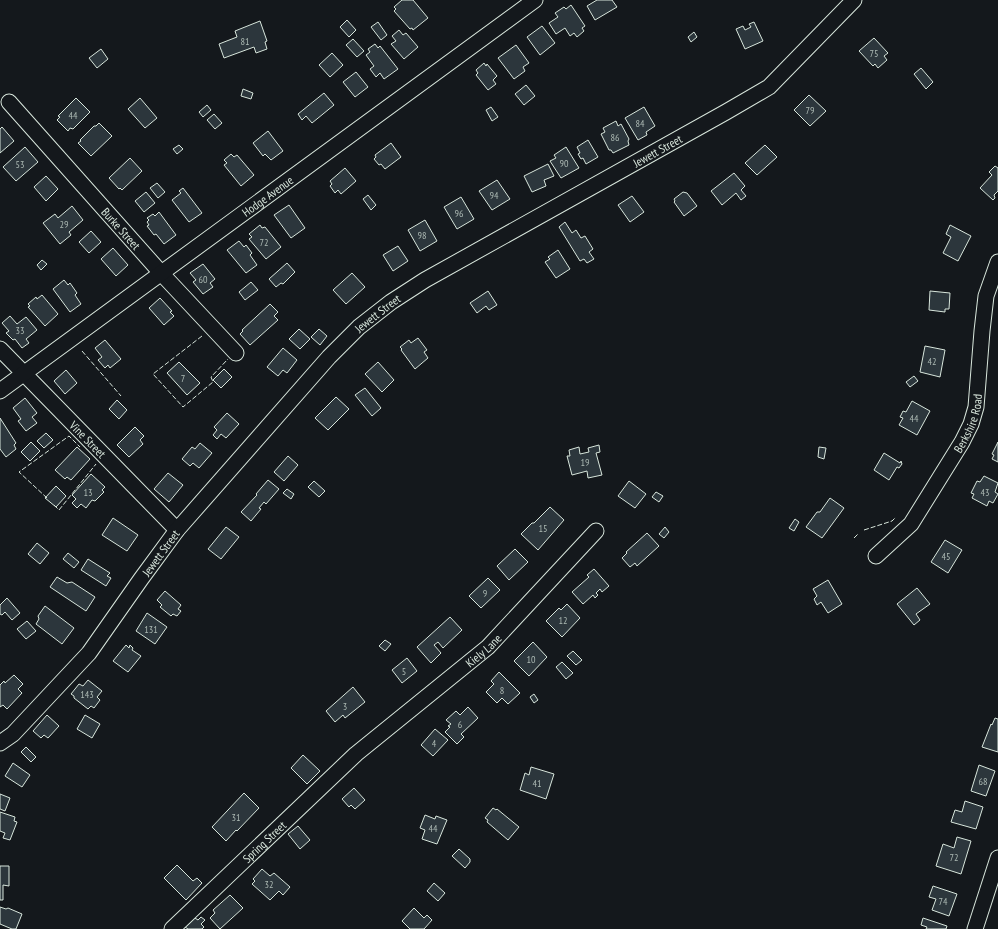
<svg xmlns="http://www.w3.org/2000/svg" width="998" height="929" font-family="'PT Sans Narrow',sans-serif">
<rect width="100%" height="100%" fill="#14181c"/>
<g fill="#2c363c" stroke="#d8e6dc">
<path d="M402,0H413L428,18L413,30L412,28L410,29L394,11L396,9L394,7Z"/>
<path d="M597,0H612L617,7L595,20L587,6Z"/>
<path d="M571,5L585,26L582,28L584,31L577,37L574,33L570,36L565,28L556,34L549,23L558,17L555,13L564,7L566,9Z"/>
<path d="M347,20L356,30L349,37L340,27Z"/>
<path d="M260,21L267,41L265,42L267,49L256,53L254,47L224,58L219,44L237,37L235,31Z"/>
<path d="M378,22L387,35L381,40L371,27Z"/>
<path d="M754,22L763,41L745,49L736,29L743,26L745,30L751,27L749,24Z"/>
<path d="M542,26L555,43L540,55L527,37Z"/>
<path d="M399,30L403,35L406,33L418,47L404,59L391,44L396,41L392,36Z"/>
<path d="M694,32L697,37L691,42L688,37Z"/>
<path d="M874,38L888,53L884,56L887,60L878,68L875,64L873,66L859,51Z"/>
<path d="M353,39L364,51L357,57L346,45Z"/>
<path d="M375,44L378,48L380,46L398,69L384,79L380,73L376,77L370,69L374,66L366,55L370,52L368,49Z"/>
<path d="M516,45L529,63L523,67L525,71L514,79L498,58Z"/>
<path d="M101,49L108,59L97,68L89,58Z"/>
<path d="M332,53L343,65L330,77L319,65Z"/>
<path d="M484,63L486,66L487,64L497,76L493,80L496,84L488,90L476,75L478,73L476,70Z"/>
<path d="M921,68L933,82L926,89L914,74Z"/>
<path d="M356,72L368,87L355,97L343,82Z"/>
<path d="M526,85L535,96L524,105L515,94Z"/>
<path d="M243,89L253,93L251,99L241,96Z"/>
<path d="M324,93L334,105L312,123L306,116L302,120L298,114Z"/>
<path d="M809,95L826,111L810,126L794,110Z"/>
<path d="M76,98L90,112L73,129L70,128L68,131L57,120L60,117L58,116Z"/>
<path d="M140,98L157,118L145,128L128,109Z"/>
<path d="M207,105L211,110L203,117L199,112Z"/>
<path d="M491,107L498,117L492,121L486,110Z"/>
<path d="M644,107L655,126L646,132L647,135L638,140L625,118Z"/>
<path d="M214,114L222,123L215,129L207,120Z"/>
<path d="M616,121L618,126L621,124L629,139L628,141L629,145L613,153L611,150H609L601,134L605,132L603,128Z"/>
<path d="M99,123L112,136L91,156L78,143L81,141L80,140L94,126H96Z"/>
<path d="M2,127L14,141L0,153V129Z"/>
<path d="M268,131L283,151L271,160L265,154L263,156L253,143Z"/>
<path d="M588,140L598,157L586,164L583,158L581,159L578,154L580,153L577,147Z"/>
<path d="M391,143L401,157L385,169L381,164L379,165L374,159L376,157L375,155Z"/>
<path d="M179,145L183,149L177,154L173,149Z"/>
<path d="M765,145L777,157L757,175L745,163Z"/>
<path d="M25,147L38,162L16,181L3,167Z"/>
<path d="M566,147L579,168L561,178L550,161L556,158L554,155Z"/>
<path d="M231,154L234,157L237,155L254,175L241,186L224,165L227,163L224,160Z"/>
<path d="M130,158L142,171L122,190L120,188L119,189L109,178Z"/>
<path d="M548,164L554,176L544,180L546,186L532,192L524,176Z"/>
<path d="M995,166L998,168V191L994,195L995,198L993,200L980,188L992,175L989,172Z"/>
<path d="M345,168L356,181L341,194L338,190L335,193L330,186L332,184L330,181Z"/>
<path d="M734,173L745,186L741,190L746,196L741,200L736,193L722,205L711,191Z"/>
<path d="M46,176L58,189L46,201L34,187Z"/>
<path d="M497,180L510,199L492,210L479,191Z"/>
<path d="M157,183L165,192L158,198L150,188Z"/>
<path d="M183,188L202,213L189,222L172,200L181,193L179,191Z"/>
<path d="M146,192L155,203L144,212L135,201Z"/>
<path d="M683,192L687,193L697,206L684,216L674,202L675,201L674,199Z"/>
<path d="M368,195L376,205L371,210L363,199Z"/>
<path d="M632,196L644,212L630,222L618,205Z"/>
<path d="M461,197L474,219L457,229L444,207Z"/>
<path d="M289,205L305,228L291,238L274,215Z"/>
<path d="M72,206L83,220L69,232L71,235L60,244L43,223L55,214L58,218Z"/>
<path d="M159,212L176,235L164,244L156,234L154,235L147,226L149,225L147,222L149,220L147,218L153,214L155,216Z"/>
<path d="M425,220L437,241L420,251L408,230Z"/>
<path d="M565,222L572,233L576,230L581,238L585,236L593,249L589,252L594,259L587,263L584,259L580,261L559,227Z"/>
<path d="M260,225L262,228L265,227L281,247L266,259L249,239L252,237L249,234Z"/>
<path d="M950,225L971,236L958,261L943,253L951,237L946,234Z"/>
<path d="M91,231L101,242L89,253L79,242Z"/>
<path d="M239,241L244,247L246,245L252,253L250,255L257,265L246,273L227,250Z"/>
<path d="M398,246L408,261L393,271L383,255Z"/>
<path d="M113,248L128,265L116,276L101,259Z"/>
<path d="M558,250L570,269L556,278L545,262L550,259L548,257Z"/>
<path d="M42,260L47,264L41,270L37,265Z"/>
<path d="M287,263L295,272L283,284L281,283L276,287L269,279Z"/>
<path d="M203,264L215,279L210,283L213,287L203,294L193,282L196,280L190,273Z"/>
<path d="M352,273L365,287L346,304L333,290Z"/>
<path d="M64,280L68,285L70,283L77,293L75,295L81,304L70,312L53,289Z"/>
<path d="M251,282L258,290L245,300L239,292Z"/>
<path d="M488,291L497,305L489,310L486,306L477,313L470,303Z"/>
<path d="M930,291L950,293L949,309H945V312L929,310Z"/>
<path d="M42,295L58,314L45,326L28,307L30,306L28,304L36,297L37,299Z"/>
<path d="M160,298L172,311L170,312L174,316L164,325L149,308Z"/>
<path d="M270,304L278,312L274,316L278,320L250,345L240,334L243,331L242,330Z"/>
<path d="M10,316L17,324L26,317L37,330L26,339L29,343L22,348L15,339L13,340L6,333L9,331L2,323Z"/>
<path d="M299,329L310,339L300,349L289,339Z"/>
<path d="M319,329L327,336L320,345L311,337Z"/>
<path d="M418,338L427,350L424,352L428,358L415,369L401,350L402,349L400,347L409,340L411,343Z"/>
<path d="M105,340L121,359L110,368L108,365L105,368L98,360L102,357L95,348Z"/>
<path d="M925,346L945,350L940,377L920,372Z"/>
<path d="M283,348L297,360L287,373L283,370L278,376L267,367Z"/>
<path d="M179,362L200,383L187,395L167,373Z"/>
<path d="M378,362L394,380L382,392L365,374Z"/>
<path d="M224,369L232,377L221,388L213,380Z"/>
<path d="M66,370L77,383L65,394L54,381Z"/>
<path d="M914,376L918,381L910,387L906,382Z"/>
<path d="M365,388L381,408L372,416L355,395Z"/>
<path d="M336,397L349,409L328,430L315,418Z"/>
<path d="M25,398L37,413L32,417L37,423L26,431L18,421L21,419L13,408Z"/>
<path d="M117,400L127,410L119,419L109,409Z"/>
<path d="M912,401L930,411L917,435L899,425L903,418L900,417L903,411L906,412Z"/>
<path d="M227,413L239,424L226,438L221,434L217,439L213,435L217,430L214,427Z"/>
<path d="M0,418L16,443L14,445L16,449L6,457L0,449Z"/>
<path d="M135,427L144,436L140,440L143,444L129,457L117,445Z"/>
<path d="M46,433L53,440L44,448L37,441Z"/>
<path d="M31,442L40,451L30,461L21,452Z"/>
<path d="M998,442V462L992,459L994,455L992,454Z"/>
<path d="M200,443L212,453L199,468L193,463L190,466L182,459L192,447L195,449Z"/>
<path d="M599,445L600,452L596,453L602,475L588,478L587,471L572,475L567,456H570L569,450L579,447L580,454L589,452L588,448Z"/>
<path d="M77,447L90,459L71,480L67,477L65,479L55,470Z"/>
<path d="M819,447L826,448L824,459L818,457Z"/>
<path d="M884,453L900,463L901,461L902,464L899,468L897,467L889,480L874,470Z"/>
<path d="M288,456L298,465L284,481L274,472Z"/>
<path d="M168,473L183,485L169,502L154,489Z"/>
<path d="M91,474L105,487L102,490L104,492L95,501L92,500L86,508L81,504L77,508L72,503L76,499L72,495Z"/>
<path d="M984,476L998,483L995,492L998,494L993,503L989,501L987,506L972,498L974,494L971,493L977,481L980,482Z"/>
<path d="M268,480L279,489L266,504L264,502L259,508L261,509L251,521L241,512L257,495L256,494Z"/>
<path d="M314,481L325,491L319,497L308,487Z"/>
<path d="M629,481L646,494L635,508L618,496Z"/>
<path d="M56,486L66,496L56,507L45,498Z"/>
<path d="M287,489L294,494L291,499L283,493Z"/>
<path d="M656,492L663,496L659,502L652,497Z"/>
<path d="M830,498L844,508L822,538L806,527L817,512H820Z"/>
<path d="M550,507L564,520L538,550L521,534L532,523H534Z"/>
<path d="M113,518L138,535L127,551L102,535Z"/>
<path d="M795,519L799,522L794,531L789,528Z"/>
<path d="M226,527L239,537L221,559L208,549Z"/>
<path d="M665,527L669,532L664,538L659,534Z"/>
<path d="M647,533L659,546L637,566L635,563L630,567L622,558L627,553L626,552Z"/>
<path d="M945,540L962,550L948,573L931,562Z"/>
<path d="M37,543L49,553L40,564L28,554Z"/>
<path d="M515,549L528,562L509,580L497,566Z"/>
<path d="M68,553L79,562L74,568L63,559Z"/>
<path d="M88,559L110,573L107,576L111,578L106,586L81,570Z"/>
<path d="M594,569L609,586L602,592L600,589L596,593L598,595L595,598L593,595L583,604L572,592L589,577L587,575Z"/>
<path d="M57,577L67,583L72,582L95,597L86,611L50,587Z"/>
<path d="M488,578L500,590L481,608L469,596Z"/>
<path d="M828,580L842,604L828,613L821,602L817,605L814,599L817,596L813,589Z"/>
<path d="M917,588L930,604L916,614L920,620L914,625L897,604Z"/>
<path d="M165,591L181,605L178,609L181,611L177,616L173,614L171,616L160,607L162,605L157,600Z"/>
<path d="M7,598L20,613L12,620L5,612L2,615L0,614V605Z"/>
<path d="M567,604L580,618L562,637L546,621L559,608L561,610Z"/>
<path d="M45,606L74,628L62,644L36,624L39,619L38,616Z"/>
<path d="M147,613L167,627L155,644L136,631Z"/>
<path d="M450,617L462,630L443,648L438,642L434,645L441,653L431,663L417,647Z"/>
<path d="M27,621L36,631L26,639L17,629Z"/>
<path d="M385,640L391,644L385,651L379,646Z"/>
<path d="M533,642L547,657L529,676L514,661Z"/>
<path d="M126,645L129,648L130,645L133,648L132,650L141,656L128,672L113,661Z"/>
<path d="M573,651L582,660L576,665L567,656Z"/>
<path d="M407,658L417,671L402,683L392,670Z"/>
<path d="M562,662L573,673L566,679L556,667Z"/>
<path d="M499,672L520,693L508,704L502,698L497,703L486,692L494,684L491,681Z"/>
<path d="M14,675L23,684L18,689L22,693L7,709L3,705L0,707V685L4,681L5,683Z"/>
<path d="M88,680L102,691L97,697L100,700L94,708L91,706L88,709L74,698V696L71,694L79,684L83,686Z"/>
<path d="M353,687L365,702L345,718L343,715L335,722L326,711Z"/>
<path d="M534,694L538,700L534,703L530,697Z"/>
<path d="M468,707L478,718L461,734L464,737L457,744L445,732L450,727L448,726L451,724L446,720L456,711L460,715Z"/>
<path d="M47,715L59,726L48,738L44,735L41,738L33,731Z"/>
<path d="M85,715L100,724L92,738L77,729Z"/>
<path d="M995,718L998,719V752L982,747L991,724L992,725Z"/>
<path d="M435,729L448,740L433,756L421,745Z"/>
<path d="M26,747L36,757L31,762L21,752Z"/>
<path d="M303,755L320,771L307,784L291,768Z"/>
<path d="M13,763L30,775L22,787L5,776Z"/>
<path d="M979,765L995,771L986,796L971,791Z"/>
<path d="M531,767L554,774L546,799L520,790L525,773L529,775Z"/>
<path d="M354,788L365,800L355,809L351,805L349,807L342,799Z"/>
<path d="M244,793L259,808L237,831L236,830L226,841L212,827Z"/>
<path d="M0,794L10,798L5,811L0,809Z"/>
<path d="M965,801L983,807L976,829L951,822L955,810L962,812Z"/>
<path d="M493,808L496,810L497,809L519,827L508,840L487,822L488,820L485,818Z"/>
<path d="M0,812L15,817L14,821L17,822L10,840L3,838L5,833L0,831Z"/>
<path d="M425,815L435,819L436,816L447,820L437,844L422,839L425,830L420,828Z"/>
<path d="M298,826L310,840L300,849L288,834Z"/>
<path d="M957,837L971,841L961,874L936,866L943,844L954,848Z"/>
<path d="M459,849L470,859V862L465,868L452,856Z"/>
<path d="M177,865L193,881L197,878L202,883L186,900L164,878Z"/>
<path d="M0,866H9V886L3,885V900H0Z"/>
<path d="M262,869L270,876L274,873L290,887L283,895L279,891L270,900L252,884L255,881L253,879Z"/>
<path d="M434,883L445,893L438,901L427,891Z"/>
<path d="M933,886L957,894L949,916L932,910L936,899L929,897Z"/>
<path d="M230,895L243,908L220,929L210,918L215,913L213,910Z"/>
<path d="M0,907L6,909L8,908L22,914L16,929H12L0,924Z"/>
<path d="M414,908L424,918L427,915L432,920L424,929H410L402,921Z"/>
<path d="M201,917L205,920L201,924L204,927L202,929H188L185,927L195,918L198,920Z"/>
<path d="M923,918L947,926L946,929H926L927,927L921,925Z"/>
</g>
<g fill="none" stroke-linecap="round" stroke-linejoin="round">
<defs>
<g id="minor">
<path id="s1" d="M9,102L162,274L236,353"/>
<path id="s2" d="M0,349L177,530"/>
<path id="s3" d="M0,391L535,0"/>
<path id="s4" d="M876,556L911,524L962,442L971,424L976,407L982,331L986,296L998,262"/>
<path id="s5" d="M0,743L13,734L89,653L141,579L177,530L329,357L359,327L391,302L425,280L726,112L769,87L854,0"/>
<path id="s6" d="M172,929L356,754L488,647L596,531"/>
<path d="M975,929L998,858"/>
</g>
</defs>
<use href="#minor" stroke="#d8e6dc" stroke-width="17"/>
<use href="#minor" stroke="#14181c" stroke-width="15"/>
<g stroke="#d8e6dc" stroke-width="1" stroke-dasharray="5 2" stroke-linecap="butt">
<path d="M202,336L153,374L183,407L213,382L211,377L228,359"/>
<path d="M82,351L121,396"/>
<path d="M47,498L19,472L69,436L80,447"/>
<path d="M54,505L59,510L96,464"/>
<path d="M864,530L892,521L896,517"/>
<path d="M854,538L858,534"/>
</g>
</g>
<g text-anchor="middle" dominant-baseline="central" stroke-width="3" stroke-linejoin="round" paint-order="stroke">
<g font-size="10" fill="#adbab4">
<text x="245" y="41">81</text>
<text x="874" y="53">75</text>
<text x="810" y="110">79</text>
<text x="73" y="115">44</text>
<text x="640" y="123">84</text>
<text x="615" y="137">86</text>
<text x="564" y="163">90</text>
<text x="20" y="164">53</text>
<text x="494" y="195">94</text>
<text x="459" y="213">96</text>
<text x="64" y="224">29</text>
<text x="422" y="235">98</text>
<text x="264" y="242">72</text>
<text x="203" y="279">60</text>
<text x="20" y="330">33</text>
<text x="932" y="361">42</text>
<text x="183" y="378">7</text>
<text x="914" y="418">44</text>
<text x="585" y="462">19</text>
<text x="88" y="492">13</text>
<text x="985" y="492">43</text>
<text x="543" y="528">15</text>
<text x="946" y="556">45</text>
<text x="485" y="593">9</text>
<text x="563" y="620">12</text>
<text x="151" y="629">131</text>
<text x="531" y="659">10</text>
<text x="404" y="671">5</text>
<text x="502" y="690">8</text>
<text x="87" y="694">143</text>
<text x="345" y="706">3</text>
<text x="460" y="724">6</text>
<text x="434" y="743">4</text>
<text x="983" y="781">68</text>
<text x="537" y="783">41</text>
<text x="236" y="817">31</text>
<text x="433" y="828">44</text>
<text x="954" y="857">72</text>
<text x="269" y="884">32</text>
<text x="943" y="901">74</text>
</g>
<g font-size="12" fill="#d8e6dc" stroke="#14181c">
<text stroke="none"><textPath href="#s5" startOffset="898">Jewett Street</textPath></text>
<text stroke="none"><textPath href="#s3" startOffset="331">Hodge Avenue</textPath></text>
<text stroke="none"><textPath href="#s1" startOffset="169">Burke Street</textPath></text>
<text stroke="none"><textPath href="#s5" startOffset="574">Jewett Street</textPath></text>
<text stroke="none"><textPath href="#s4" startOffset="164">Berkshire Road</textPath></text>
<text stroke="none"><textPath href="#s2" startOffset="126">Vine Street</textPath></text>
<text stroke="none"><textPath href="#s5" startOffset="250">Jewett Street</textPath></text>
<text stroke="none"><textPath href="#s6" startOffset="418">Kiely Lane</textPath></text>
<text stroke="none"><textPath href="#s6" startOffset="127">Spring Street</textPath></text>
</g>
</g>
</svg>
